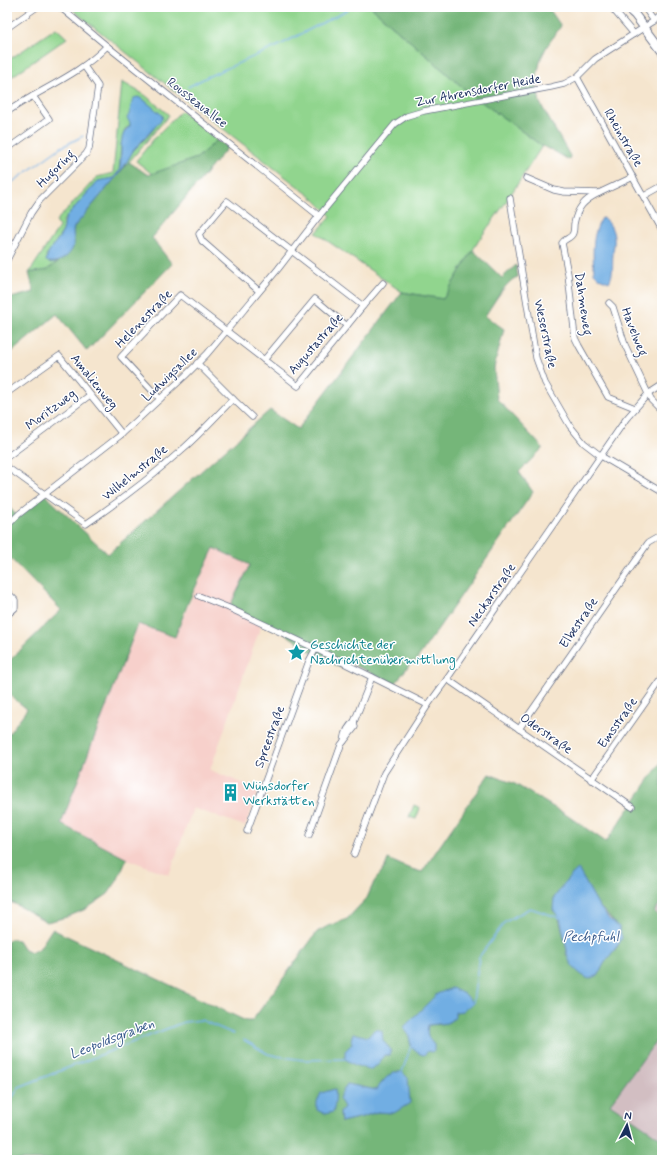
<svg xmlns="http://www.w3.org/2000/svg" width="669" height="1167" font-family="Mynerve,sans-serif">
<rect width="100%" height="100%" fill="#fff"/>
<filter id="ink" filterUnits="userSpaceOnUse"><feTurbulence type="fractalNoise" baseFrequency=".025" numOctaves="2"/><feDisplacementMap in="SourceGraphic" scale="8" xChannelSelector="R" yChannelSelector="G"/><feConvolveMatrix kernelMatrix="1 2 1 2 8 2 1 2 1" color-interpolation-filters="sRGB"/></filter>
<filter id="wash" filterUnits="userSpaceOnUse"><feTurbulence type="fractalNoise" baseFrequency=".012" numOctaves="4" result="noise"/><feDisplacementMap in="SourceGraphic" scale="16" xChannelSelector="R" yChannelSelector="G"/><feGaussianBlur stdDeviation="0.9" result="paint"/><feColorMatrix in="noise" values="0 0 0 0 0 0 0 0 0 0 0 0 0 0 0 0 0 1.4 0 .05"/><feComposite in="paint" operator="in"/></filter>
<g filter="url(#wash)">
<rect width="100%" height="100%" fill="#f5e5ce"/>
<path fill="#f7d0cb" d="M214,548L250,564L262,623L210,770L259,790L245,826L193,808L169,875L127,859L61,824L138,624L175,637Z"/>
<g fill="#d2bec2">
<path d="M662,901V918L654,912Z"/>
<path d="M662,1033V1139L609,1104Z"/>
</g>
<g fill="#91d58e" stroke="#568276">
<path d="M69,7H371L468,92L542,146L506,202L479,240L443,299L402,292L316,233L331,216L314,199L178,94Z"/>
<path d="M56,28L67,38L7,80V61Z"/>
<path d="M122,82L145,95L169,115L122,170L133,151L148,136L163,117L144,100L132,105L130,126L125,129L121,144L119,171L113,178L98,181L63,221V231L46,256L50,263L57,262L47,270L29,273L59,227L56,221L97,177L113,173Z"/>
<path d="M181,111L217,140L197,158L152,174L136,161L157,135Z"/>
<path d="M414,805L420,808L416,819L409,817Z"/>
</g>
<g fill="#74b679" stroke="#48726c" fill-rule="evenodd">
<path d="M371,7H548L561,26L547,46L541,58L538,71L536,83L540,103L570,156L569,160L552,150L542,146L468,92Z"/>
<path d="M217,140L228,147L152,238L172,264L87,351L57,314L7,356V299L34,292L29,273L47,270L66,256L71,251L74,244L73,231L74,227L129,162L148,175L197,158Z"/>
<path d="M473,250L502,278L516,265L518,277C507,279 492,306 485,316L504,329L494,368L497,399L543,448L519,472L533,492L415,662L412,661L395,684L346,661L342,668L317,656L286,634L229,608L250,565L214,548L188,603L175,637L138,624L61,824L127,859L117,881L108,894L86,909L67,917L47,922L11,902L7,909V736L27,709L7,693V663L61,610L7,555V505L18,517L44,494L108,554L270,410L298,429L402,292L443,299Z"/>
<path d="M662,761V901L654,912L662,918V1033L610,1104L662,1139V1160H7V941L10,939L18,940L23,948L31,952L39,949L52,929L246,1021H252L317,932L328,926L347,919L367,898L374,882L385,867L388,859L408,868L422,872L489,774L515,784L565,814L606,842ZM578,870L599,906L614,922L618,946C610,955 602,964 599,975L566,955L567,950L554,898C561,888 569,876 578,870ZM420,1012L441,1024L428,1025C426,1034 428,1038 434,1045L424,1055L411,1046L409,1036L404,1027ZM368,1037L383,1041L391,1050L390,1055H384L378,1065L345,1051L352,1044ZM385,1079L394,1113L377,1112L362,1117L341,1122L340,1113L344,1107L347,1084L376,1090Z"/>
</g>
<g fill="#71aee3" stroke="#466ea0">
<path d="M138,97L144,100L162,115V119L133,151L122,170L74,227C72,232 74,237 74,243C73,255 57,266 46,261C47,249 58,242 63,231C65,226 63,222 67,216L98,181L113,178C115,176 118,173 119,171C124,156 116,136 130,126V123L127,118C132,111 130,104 134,98Z"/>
<path d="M602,218C609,220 614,231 614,238C615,243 613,249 613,254C612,263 614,274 609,282L599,278L594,273C593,253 591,235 602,218Z"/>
<path d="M578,869L599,906L609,919L619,927L622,938C616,951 603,960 599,975L589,979C578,974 566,962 567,950L560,918L553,910L554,898C561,888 569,876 578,869Z"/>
<path d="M452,988L466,995L473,1003L463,1011L455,1012V1018L447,1023L428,1025C426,1034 428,1038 434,1045V1050L432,1052L428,1051L424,1055L420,1054L411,1046L409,1036L404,1027L437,994Z"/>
<path d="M375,1029L382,1031L383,1041L391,1050L390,1055H384L378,1065L369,1070L355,1065L345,1059V1051L352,1044L351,1040L353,1033L368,1037Z"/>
<path d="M393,1072H402L408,1078L410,1103L394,1113L377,1112L362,1117L341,1122L340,1113L344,1107L339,1098L347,1084L376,1090L385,1079Z"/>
<path d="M335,1089C336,1096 335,1106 333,1112L325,1114L317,1110V1102L321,1093Z"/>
</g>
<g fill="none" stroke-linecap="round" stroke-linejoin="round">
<g stroke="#71aee3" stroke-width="1.5">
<path d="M188,87L207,77L278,46L349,9"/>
<path d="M7,186L60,148L83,136"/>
<path d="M473,1003L479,957L505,922L530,908L560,918"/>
<path d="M244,1040L268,1054L277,1056L303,1060L345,1059"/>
<path d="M402,1072L411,1046"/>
<path d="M7,1106L19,1087L184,1022L201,1020L234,1034"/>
</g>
</g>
</g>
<g filter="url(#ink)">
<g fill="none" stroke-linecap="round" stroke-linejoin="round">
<defs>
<g id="minor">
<path d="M60,7L107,46L319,216"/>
<path d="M611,7L634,34"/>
<path d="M644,7L654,21"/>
<path d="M7,28L37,7"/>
<path d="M577,77L662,230"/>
<path d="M7,112C40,89 78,76 107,46"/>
<path d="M7,149L49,119L33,96"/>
<path d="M526,178L554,190L564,192L599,193L633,177"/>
<path d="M599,193C584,200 577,208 574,224C574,227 574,230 573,233C571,239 565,238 562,243L568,274L575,338L579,346L608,397L635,408"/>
<path d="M644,196L662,186"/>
<path d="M510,198L515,231L536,358L545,383L570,426L584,443L601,456L662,492"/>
<path d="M7,260L31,213L40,200L86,154L89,149L98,86L84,66"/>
<path d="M609,303L613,307L625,345L651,400L662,411"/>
<path d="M363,306L383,283"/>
<path d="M264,360L315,299L347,326"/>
<path d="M7,393L59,356L122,434"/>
<path d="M160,399L121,357L180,295L298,386L363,306L227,201L199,234L202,241L259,291"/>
<path d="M233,399L252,417"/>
<path d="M7,457L90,395"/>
<path d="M7,467L86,524C121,500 154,475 185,447C202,432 217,415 233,399L197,363"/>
<path d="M7,526L19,514L122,434L185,376L207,354L278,269L319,216L395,124L407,116L424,111L551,87L564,84L577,77L595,59L654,21L662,13"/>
<path d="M7,592L15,600V608L7,615"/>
<path d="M199,596L229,608L308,645L428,705"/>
<path d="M447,679L632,807"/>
<path d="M519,729L648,543L662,535"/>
<path d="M344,741C345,733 348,726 354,722"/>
<path d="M591,780L662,679"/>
<path d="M247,831L309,661L315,650"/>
<path d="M309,835L341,745L355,727L354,722L372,677"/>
<path d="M354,854L384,773L428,705L447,679L626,419L648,394L662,385"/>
</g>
<path id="secondary" d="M626,7L635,15L662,51"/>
</defs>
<use href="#minor" stroke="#676f85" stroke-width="7"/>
<use href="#secondary" stroke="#676f85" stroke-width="10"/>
<use href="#minor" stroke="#fff" stroke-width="5.5"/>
<use href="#secondary" stroke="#fff" stroke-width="8"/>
</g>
</g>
<defs>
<symbol id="sight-bare" viewBox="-9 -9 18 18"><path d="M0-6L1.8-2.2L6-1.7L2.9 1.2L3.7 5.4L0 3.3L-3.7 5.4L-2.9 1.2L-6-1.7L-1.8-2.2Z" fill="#0f9aa8" stroke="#fff" stroke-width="2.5" paint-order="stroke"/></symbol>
<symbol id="building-bare" viewBox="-9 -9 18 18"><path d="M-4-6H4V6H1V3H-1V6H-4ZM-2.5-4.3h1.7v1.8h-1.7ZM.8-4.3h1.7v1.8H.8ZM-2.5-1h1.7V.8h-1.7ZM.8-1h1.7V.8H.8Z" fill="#0f9aa8" stroke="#fff" stroke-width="2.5" paint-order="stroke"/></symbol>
</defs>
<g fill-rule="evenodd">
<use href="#sight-bare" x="284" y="640" width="25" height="25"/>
<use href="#building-bare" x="218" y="780" width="25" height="25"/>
</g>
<g text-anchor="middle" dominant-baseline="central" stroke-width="3" stroke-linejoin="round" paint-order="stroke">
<g font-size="13" fill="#1b2f5e" stroke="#fff">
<text transform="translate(478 91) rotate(-11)">Zur Ahrensdorfer Heide</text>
<text transform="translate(197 103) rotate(38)">Rousseauallee</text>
<text transform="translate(623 138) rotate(60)">Rheinstraße</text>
<text transform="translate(56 169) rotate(-45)">Hugoring</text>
<text transform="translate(583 304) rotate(82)">Dahmeweg</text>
<text transform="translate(144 319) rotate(-46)">Helenestraße</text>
<text transform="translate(634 332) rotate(69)">Havelweg</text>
<text transform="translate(545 334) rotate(78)">Weserstraße</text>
<text transform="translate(316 344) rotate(-49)">Augustastraße</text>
<text transform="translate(170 375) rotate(-44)">Ludwigsallee</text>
<text transform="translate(94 382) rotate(51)">Amalienweg</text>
<text transform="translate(51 410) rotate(-37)">Moritzweg</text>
<text transform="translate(135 473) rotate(-39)">Wilhelmstraße</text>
<text transform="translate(492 595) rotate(-55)">Neckarstraße</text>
<text transform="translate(579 623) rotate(-56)">Elbestraße</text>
<text transform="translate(618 723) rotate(-55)">Emsstraße</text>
<text transform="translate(546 734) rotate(35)">Oderstraße</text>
<text transform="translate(270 737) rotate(-70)">Spreestraße</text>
</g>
<g font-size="13" fill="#0d838f" stroke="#fff" text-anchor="start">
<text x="310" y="645">Geschichte der<tspan x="310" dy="15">Nachrichtenübermittlung</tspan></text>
<text x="243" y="786">Wünsdorfer<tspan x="243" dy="15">Werkstätten</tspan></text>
</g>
<g font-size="14" font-style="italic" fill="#395b8d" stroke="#fff">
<text x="591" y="937">Pechpfuhl</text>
<text transform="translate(112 1039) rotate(-21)">Leopoldsgraben</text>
</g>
</g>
<rect width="669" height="1167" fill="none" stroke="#fff" stroke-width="24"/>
<g transform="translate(627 1125) rotate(6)" stroke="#ffffff" stroke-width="3" paint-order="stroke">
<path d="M0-3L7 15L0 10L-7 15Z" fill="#1b2f5e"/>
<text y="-6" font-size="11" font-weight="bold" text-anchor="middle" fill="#1b2f5e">N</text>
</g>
</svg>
